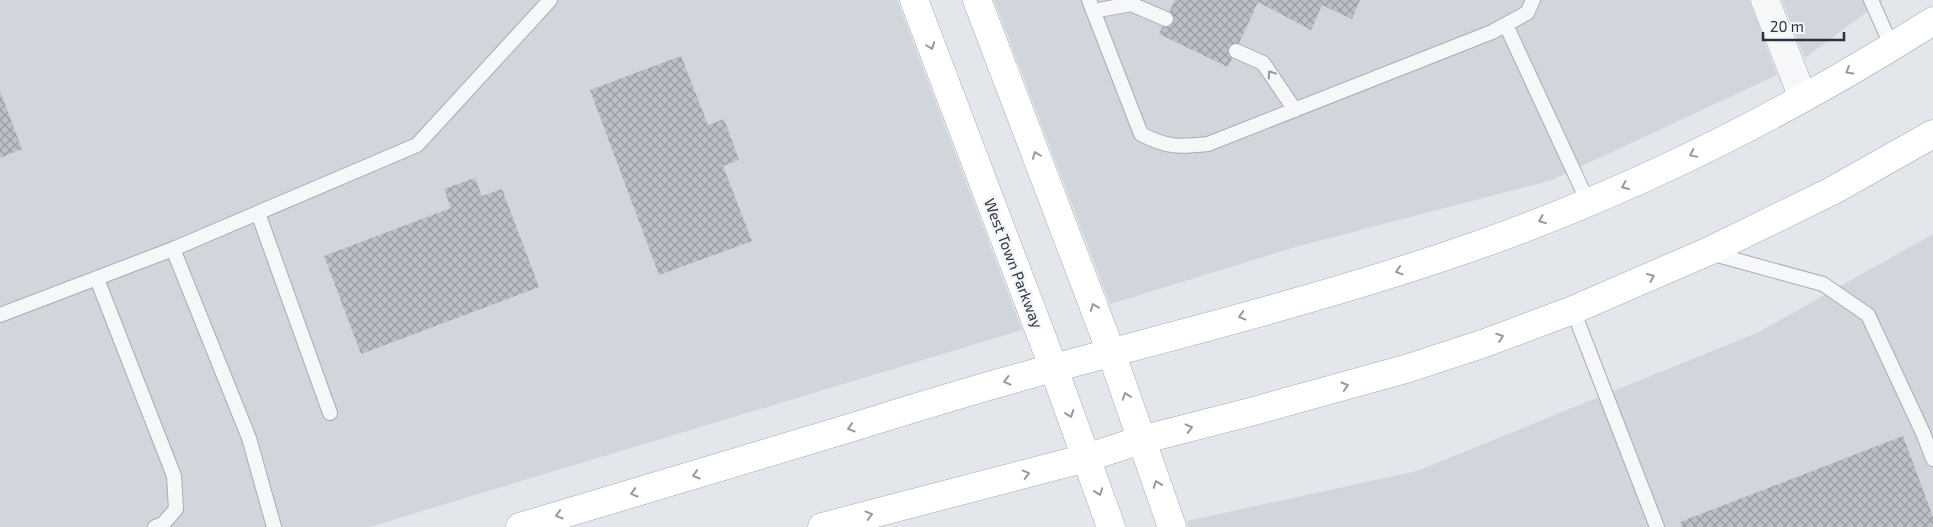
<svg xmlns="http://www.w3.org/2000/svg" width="1933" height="527" font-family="'Exo 2',sans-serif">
<defs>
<pattern id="building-cross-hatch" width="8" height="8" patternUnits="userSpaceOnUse" patternTransform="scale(1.25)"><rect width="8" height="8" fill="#bbbfc7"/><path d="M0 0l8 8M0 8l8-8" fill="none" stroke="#989ca3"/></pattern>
</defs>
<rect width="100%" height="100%" fill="#e3e6ea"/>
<g fill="#d1d5dc">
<path d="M0,0H897L1022,330L369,527H0Z"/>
<path d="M994,0H1749L1777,75L1552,180L1299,246L1110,304Z"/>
<path d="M1782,0H1883L1805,58Z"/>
<path d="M1933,234V527H1189L1187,521L1417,471L1759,332Z"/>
</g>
<g fill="url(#building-cross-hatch)">
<path d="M1175,0H1360L1352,19L1322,5L1311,30L1258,2L1228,67L1159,34Z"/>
<path d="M681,56L708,125L724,119L739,160L723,166L752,241L659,275L590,90Z"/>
<path d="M0,91L22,149L0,158Z"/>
<path d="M475,178L482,196L502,189L539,287L361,354L324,256L451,208L444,189Z"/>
<path d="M1903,436L1933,517V527H1682L1680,522Z"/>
</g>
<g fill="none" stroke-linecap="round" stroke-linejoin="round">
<defs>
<g id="service">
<path d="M1089,0L1141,134C1168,148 1179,147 1208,144L1492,32L1527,13L1533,0"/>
<path d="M1871,0L1892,47"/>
<path d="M1093,11L1131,4L1166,19"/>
<path d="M1506,25L1588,202"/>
<path d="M1236,51L1263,63L1295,110"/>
<path d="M258,213L330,413"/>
<path d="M173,249L249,438L274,527"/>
<path d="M1710,253L1823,284L1868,315L1923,433L1933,459"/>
<path d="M97,279L174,476L176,509L163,524L155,527"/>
<path d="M1573,310L1657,527"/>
<path d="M0,315L173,249L417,145L550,0"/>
</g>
<path id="minor" d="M1765,0L1803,98"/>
<g id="secondary">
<path d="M914,0L1054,369L1111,527"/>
<path d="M977,0L1111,352L1172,527"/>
</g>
<g id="primary">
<path d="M520,527C617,498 714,469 810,440C873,421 936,401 999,383C1147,342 1297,306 1443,257C1615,200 1780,118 1933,21"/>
<path d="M822,527L1086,458L1141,440L1254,411L1409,368L1485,343L1573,310L1707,252L1832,191L1933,134"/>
</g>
</defs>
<use href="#service" stroke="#a8adb4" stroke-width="16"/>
<use href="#minor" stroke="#a8adb4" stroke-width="29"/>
<use href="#secondary" stroke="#a8adb4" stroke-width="29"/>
<use href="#primary" stroke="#a3abb5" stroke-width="29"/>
<use href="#service" stroke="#f6f7f9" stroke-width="14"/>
<use href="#minor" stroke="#f6f7f9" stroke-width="28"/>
<use href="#secondary" stroke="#fff" stroke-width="28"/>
<use href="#primary" stroke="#fff" stroke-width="28"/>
</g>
<defs><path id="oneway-chevron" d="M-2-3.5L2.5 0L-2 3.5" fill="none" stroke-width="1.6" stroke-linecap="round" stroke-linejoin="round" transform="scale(1.25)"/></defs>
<g stroke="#969aa0">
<use href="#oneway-chevron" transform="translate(931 46) rotate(69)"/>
<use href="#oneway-chevron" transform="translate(1849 71) rotate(150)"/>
<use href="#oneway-chevron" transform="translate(1693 154) rotate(154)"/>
<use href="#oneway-chevron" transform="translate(1036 155) rotate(-111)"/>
<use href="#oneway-chevron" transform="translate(1625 186) rotate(157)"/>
<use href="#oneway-chevron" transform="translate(1542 220) rotate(158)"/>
<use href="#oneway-chevron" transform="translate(1399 271) rotate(162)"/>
<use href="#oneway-chevron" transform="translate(1651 277) rotate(-24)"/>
<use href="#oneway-chevron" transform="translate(1094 307) rotate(-111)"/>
<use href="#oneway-chevron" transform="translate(1242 316) rotate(165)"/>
<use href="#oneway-chevron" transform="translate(1500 337) rotate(-20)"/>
<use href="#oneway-chevron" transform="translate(1007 381) rotate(166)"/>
<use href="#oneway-chevron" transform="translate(1345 386) rotate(-16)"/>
<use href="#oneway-chevron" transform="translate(1126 396) rotate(-109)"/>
<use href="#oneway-chevron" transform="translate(1070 414) rotate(70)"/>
<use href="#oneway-chevron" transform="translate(851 428) rotate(163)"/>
<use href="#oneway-chevron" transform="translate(1189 428) rotate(-14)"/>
<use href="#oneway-chevron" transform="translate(1026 474) rotate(-15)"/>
<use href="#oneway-chevron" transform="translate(696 475) rotate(163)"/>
<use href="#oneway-chevron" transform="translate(1157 484) rotate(-110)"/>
<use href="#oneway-chevron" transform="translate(1099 492) rotate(70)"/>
<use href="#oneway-chevron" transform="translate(634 493) rotate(164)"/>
<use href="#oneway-chevron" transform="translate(559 515) rotate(163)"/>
<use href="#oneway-chevron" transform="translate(869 515) rotate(-15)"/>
</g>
<use stroke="#91969e" href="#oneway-chevron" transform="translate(1271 74) rotate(-124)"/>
<g text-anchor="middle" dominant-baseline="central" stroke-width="5" stroke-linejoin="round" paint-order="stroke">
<g font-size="15" fill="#2c3442" stroke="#f3f5f8">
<text transform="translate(1014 263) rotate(69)">West Town Parkway</text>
</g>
</g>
<path d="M1763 32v8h81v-8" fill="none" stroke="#2c3442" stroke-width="2.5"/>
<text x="1770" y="32" font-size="15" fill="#2c3442" stroke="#f3f5f8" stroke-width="4" paint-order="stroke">20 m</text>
</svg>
